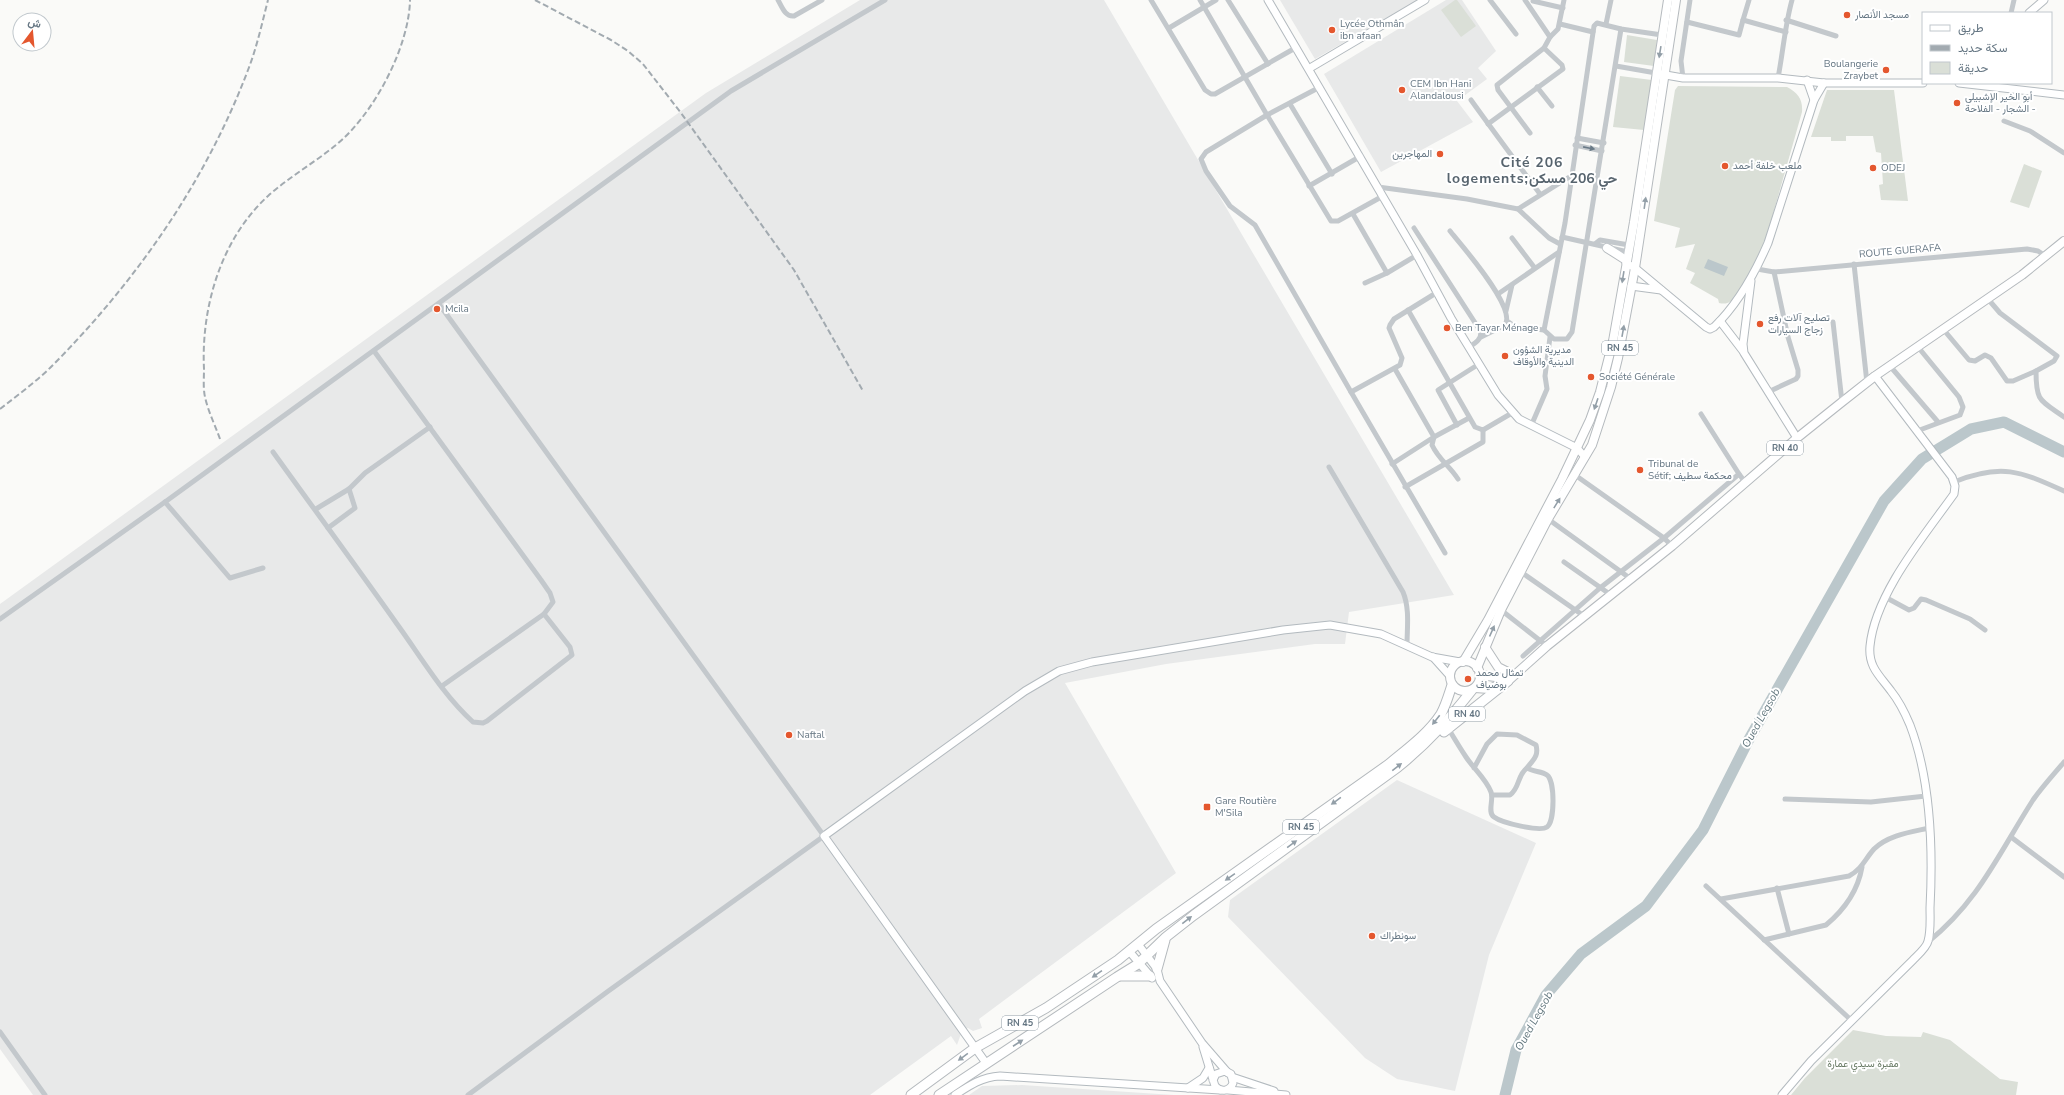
<svg xmlns="http://www.w3.org/2000/svg" width="2064" height="1095" font-family="'Nunito Sans',Vazirmatn,sans-serif">
<rect width="100%" height="100%" fill="#fafaf8"/>
<g fill="#e8e9e9">
<path d="M860,0H1104L1454,595L1349,612L1345,644H1315L1166,664L1065,683L1176,873L979,1019L982,1028L973,1031L968,1028L962,1031L957,1045L951,1036L870,1095H33L0,1049V604L706,93Z"/>
<path d="M1280,0H1418L1315,59Z"/>
<path d="M1446,0H1462L1496,51L1478,68L1487,79L1457,101L1473,122L1381,172L1324,74Z"/>
<path d="M1397,780L1536,843L1489,955L1455,1091L1397,1079L1365,1058L1228,917L1230,900Z"/>
<path d="M1022,1085L1174,1095H969L982,1086Z"/>
</g>
<g fill="#dadfd7">
<path d="M1455,0H1457L1476,26L1461,37L1441,10Z"/>
<path d="M1627,35L1657,40L1654,66L1624,62Z"/>
<path d="M1620,76L1652,80L1644,130L1613,127Z"/>
<path d="M1678,86L1787,87C1798,93 1803,99 1802,112L1760,260C1755,270 1740,296 1731,301C1727,304 1724,304 1719,303L1718,299L1690,283L1695,273L1686,269L1695,244L1675,248L1680,228L1654,221L1675,90Z"/>
<path d="M1827,90H1894L1908,201L1881,200L1879,185L1883,184L1881,153L1876,152L1873,136H1846V141H1831V137H1811Z"/>
<path d="M2024,164L2042,171L2029,208L2010,202Z"/>
<path d="M1853,1030L1886,1036L1921,1037L1923,1032L1950,1040L2000,1079L2018,1082L2016,1095H1791L1805,1078Z"/>
</g>
<path fill="#bbc7cb" d="M1708,259L1728,267L1724,276L1704,268Z"/>
<g fill="none" stroke-linecap="round" stroke-linejoin="round">
<path stroke="#bbc7cb" stroke-width="11" d="M1505,1095L1516,1050L1546,995L1581,954L1646,906L1703,830L1748,741L1884,501L1922,459L1971,429L2004,422L2064,452"/>
<defs>
<g id="secondary">
<path d="M1268,0L1417,255L1451,318L1498,395L1519,419L1577,448L1585,457"/>
<path d="M2029,13L2044,0"/>
<path d="M1310,68L1425,0"/>
<path d="M1660,74L1683,78H1778L1824,83H1923"/>
<path d="M1807,80L1814,100"/>
<path d="M1959,83L2064,95"/>
<path d="M1626,263L1635,268L1706,327L1710,329L1714,327C1738,304 1755,273 1768,243L1814,100L1824,83"/>
<path d="M1751,281L1743,344L1744,353L1797,438"/>
<path d="M1631,286L1661,290"/>
<path d="M1720,321L1743,351"/>
<path d="M1433,657L1450,676"/>
<path d="M1138,944L1157,969L1160,981L1202,1043L1228,1073"/>
<path d="M1129,951L1152,978"/>
<path d="M1203,1047L1215,1086C1221,1093 1230,1091 1233,1083L1231,1074L1225,1071L1216,1074L1213,1080"/>
<path d="M986,1063L824,836L1025,691L1059,671L1092,662L1283,630L1330,625L1381,634L1432,657L1460,662"/>
<path d="M1232,1077L1274,1091"/>
<path d="M1188,1088L1203,1078L1209,1068"/>
<path d="M1228,1090L1286,1095"/>
<path d="M955,1095C970,1085 982,1077 1000,1076L1220,1090"/>
<path d="M1782,1095L1811,1061L1913,960C1918,955 1927,947 1928,941C1931,931 1930,918 1930,908C1933,850 1931,780 1910,725C1905,713 1899,701 1891,691C1880,676 1868,667 1870,646C1875,594 1924,536 1954,494L1955,486L1952,477L1875,376"/>
</g>
<g id="primary">
<path d="M1607,248L1626,260"/>
<path d="M1485,647L1498,667L1512,674"/>
<circle cx="1465" cy="676" r="15"/>
<path d="M1463,662L1488,620L1562,479L1590,420L1600,392L1613,341L1634,222L1668,0"/>
<path d="M1477,668L1501,610L1548,519L1592,445L1611,387L1618,358L1635,268L1676,0"/>
<path d="M1480,675L1503,678L1510,675"/>
<path d="M1475,688L1489,689L1508,681L1547,646L1672,546L1797,438L1842,402L1875,376L2022,275L2064,241"/>
</g>
<g id="highway">
<path d="M1444,732L1508,681"/>
<path d="M1157,969L1165,940"/>
<path d="M1120,976H1150"/>
<path d="M911,1095L975,1048L1046,1008L1118,960L1156,929L1389,764C1407,749 1428,734 1441,714C1446,705 1449,694 1452,685"/>
<path d="M939,1095L1117,977L1138,964L1166,937L1194,915L1398,767C1428,743 1449,720 1472,690"/>
</g>
</defs>
<use href="#secondary" stroke="#b3babf" stroke-width="9"/>
<use href="#primary" stroke="#b5babe" stroke-width="10"/>
<use href="#highway" stroke="#b4b9bd" stroke-width="11"/>
<g stroke="#c3c8cc" stroke-width="5">
<path d="M778,0C782,7 785,17 794,16L822,0"/>
<path d="M1151,0L1205,90L1211,94H1215L1297,47"/>
<path d="M1200,0L1267,115L1320,87"/>
<path d="M1228,0L1268,64"/>
<path d="M1490,0L1516,34"/>
<path d="M1525,0L1550,37"/>
<path d="M1749,0L1743,20L1786,32"/>
<path d="M1533,1L1563,8"/>
<path d="M2011,13L2014,0"/>
<path d="M1786,20L1836,36"/>
<path d="M1687,22L1739,35L1743,20"/>
<path d="M1560,24L1593,32"/>
<path d="M1606,24L1611,0"/>
<path d="M1169,28L1216,0"/>
<path d="M1616,66L1656,73"/>
<path d="M1683,78L1681,61L1690,0"/>
<path d="M1778,78C1783,52 1785,25 1792,0"/>
<path d="M1537,87L1552,106"/>
<path d="M1471,100C1494,132 1517,163 1540,194"/>
<path d="M1290,104L1332,174"/>
<path d="M2004,121L2030,131L2064,153"/>
<path d="M1488,124L1563,69L1562,65L1544,48L1550,37L1558,29L1564,0"/>
<path d="M1530,133L1498,90L1497,85L1544,48"/>
<path d="M1577,138L1604,143"/>
<path d="M1575,145L1602,151"/>
<path d="M1309,186L1361,156"/>
<path d="M1378,187L1467,199L1518,209L1571,176"/>
<path d="M1383,196L1338,221H1331L1267,115L1206,152L1201,159L1206,171L1230,206L1255,225L1351,392L1400,365L1402,358L1389,328L1390,325L1394,319L1436,293"/>
<path d="M1518,209L1549,238L1560,244"/>
<path d="M1353,214L1387,273L1417,255"/>
<path d="M1414,228L1481,332C1481,340 1475,343 1469,347"/>
<path d="M1450,231C1462,246 1517,308 1505,325L1481,337"/>
<path d="M1562,237L1628,252"/>
<path d="M1512,238L1534,267"/>
<path d="M1595,244L1600,240L1629,245"/>
<path d="M1854,264L1867,383"/>
<path d="M1757,269L1774,272L2027,249L2038,251L2044,255"/>
<path d="M1365,283L1387,273"/>
<path d="M1498,294L1559,252"/>
<path d="M1988,299L2000,313L2057,356L2054,361L2036,371C2036,402 2040,400 2064,417"/>
<path d="M439,304L824,836L607,992L468,1095"/>
<path d="M1408,310L1475,427L1483,430L1512,413"/>
<path d="M1506,311L1512,285"/>
<path d="M1507,321L1516,327L1544,330L1554,339H1567L1572,332L1621,29"/>
<path d="M1833,322L1842,402"/>
<path d="M1943,329L1969,360L1975,361L1985,355L1991,358L2007,381H2013L2036,371"/>
<path d="M1544,330L1565,223L1594,26L1597,23L1621,29L1662,35"/>
<path d="M374,351L541,580L550,593L553,602L544,614L442,686"/>
<path d="M1890,366L1938,422"/>
<path d="M1395,369L1434,437L1432,445C1439,460 1449,465 1458,479"/>
<path d="M1351,392L1445,553"/>
<path d="M1768,392L1796,379L1798,376V370L1788,337L1774,272"/>
<path d="M1701,414L1739,474"/>
<path d="M1457,425L1438,390L1479,364"/>
<path d="M1531,426L1547,389L1545,376L1550,337"/>
<path d="M1917,431L1960,415L1963,407L1959,397L1918,347"/>
<path d="M273,452C314,509 356,566 397,624C421,657 443,695 473,722L483,723L487,721L572,655L570,647L544,614"/>
<path d="M1392,464L1434,437L1469,418"/>
<path d="M1329,467L1403,592C1410,609 1407,628 1407,645"/>
<path d="M1575,475L1664,538L1672,546"/>
<path d="M1954,482C2001,463 2020,471 2064,491"/>
<path d="M1405,487L1483,442V430"/>
<path d="M165,502L230,578L263,568"/>
<path d="M316,509L349,489L365,473L430,427"/>
<path d="M1548,519L1631,579"/>
<path d="M328,528L355,508L349,489"/>
<path d="M1564,562L1611,595"/>
<path d="M1521,572L1584,616"/>
<path d="M1885,597L1909,610L1914,608L1921,599L1926,600L1970,619L1985,630"/>
<path d="M1501,610L1547,646"/>
<path d="M0,619L165,502L731,91L885,0"/>
<path d="M1523,656L1600,588L1664,538L1739,474L1745,482"/>
<path d="M1448,728C1454,738 1460,748 1466,757C1473,768 1486,779 1491,792C1494,800 1487,812 1494,817C1502,823 1540,832 1547,827C1555,821 1555,781 1547,775C1542,771 1533,772 1527,768C1533,760 1539,756 1536,745L1517,735L1497,734L1487,744L1474,768"/>
<path d="M1492,795H1510C1520,788 1517,775 1527,768"/>
<path d="M1785,799L1871,802L1926,796"/>
<path d="M2011,837L2064,877"/>
<path d="M1706,886L1851,1020"/>
<path d="M1777,888L1789,934"/>
<path d="M1721,899L1849,876C1862,869 1865,859 1874,849C1888,835 1911,832 1929,828"/>
<path d="M1764,940L1826,925C1844,910 1858,890 1862,867"/>
<path d="M1928,942C1979,901 1999,853 2033,800C2042,787 2054,774 2064,762"/>
<path d="M0,1032L45,1095"/>
</g>
<use href="#secondary" stroke="#fff" stroke-width="7"/>
<use href="#primary" stroke="#fff" stroke-width="8"/>
<use href="#highway" stroke="#fff" stroke-width="9"/>
<g stroke="#a2aab0" stroke-width="2" stroke-dasharray="6 3" stroke-linecap="butt">
<path d="M535,0L611,40L628,51L643,64L681,113L794,270L863,391"/>
<path d="M0,409C18,395 37,381 53,365C137,280 206,181 248,70C257,47 262,23 268,0"/>
<path d="M220,439C215,425 208,411 205,397C203,388 204,378 204,369C201,307 221,239 268,196C289,177 314,163 336,145C373,115 409,48 410,0"/>
</g>
</g>
<defs><path id="oneway-solid" d="M-6-.8H1V-3.2L6.5 0L1 3.2V.8H-6Z"/></defs>
<g fill="#939fa8">
<use href="#oneway-solid" transform="translate(1660 52) rotate(99)"/>
<use href="#oneway-solid" transform="translate(1645 203) rotate(-82)"/>
<use href="#oneway-solid" transform="translate(1623 277) rotate(99)"/>
<use href="#oneway-solid" transform="translate(1623 331) rotate(-80)"/>
<use href="#oneway-solid" transform="translate(1596 404) rotate(109)"/>
<use href="#oneway-solid" transform="translate(1557 503) rotate(-58)"/>
<use href="#oneway-solid" transform="translate(1492 631) rotate(-66)"/>
<use href="#oneway-solid" transform="translate(1436 720) rotate(128)"/>
<use href="#oneway-solid" transform="translate(1397 767) rotate(-38)"/>
<use href="#oneway-solid" transform="translate(1336 801) rotate(144)"/>
<use href="#oneway-solid" transform="translate(1292 844) rotate(-36)"/>
<use href="#oneway-solid" transform="translate(1230 877) rotate(145)"/>
<use href="#oneway-solid" transform="translate(1187 920) rotate(-38)"/>
<use href="#oneway-solid" transform="translate(1097 974) rotate(146)"/>
<use href="#oneway-solid" transform="translate(1018 1043) rotate(-33)"/>
<use href="#oneway-solid" transform="translate(963 1057) rotate(144)"/>
</g>
<use fill="#6a7a87" href="#oneway-solid" transform="translate(1589 148) rotate(11)"/>
<g fill="#e4572e" stroke="#fff" stroke-width="1.5">
<circle cx="1847" cy="15" r="4"/>
<circle cx="1332" cy="30" r="4"/>
<circle cx="1886" cy="70" r="4"/>
<circle cx="1402" cy="90" r="4"/>
<circle cx="1957" cy="103" r="4"/>
<circle cx="1440" cy="154" r="4"/>
<circle cx="1725" cy="166" r="4"/>
<circle cx="1873" cy="168" r="4"/>
<circle cx="437" cy="309" r="4"/>
<circle cx="1760" cy="324" r="4"/>
<circle cx="1447" cy="328" r="4"/>
<circle cx="1505" cy="356" r="4"/>
<circle cx="1591" cy="377" r="4"/>
<circle cx="1640" cy="470" r="4"/>
<circle cx="1468" cy="679" r="4"/>
<circle cx="789" cy="735" r="4"/>
<rect x="1203" y="803" width="8" height="8" rx="2"/>
<circle cx="1372" cy="936" r="4"/>
</g>
<g text-anchor="middle" dominant-baseline="central" stroke-width="4" stroke-linejoin="round" paint-order="stroke">
<g fill="#fff" stroke="#939fa8" stroke-width="1">
<rect x="1602" y="341" width="36" height="14" rx="3"/>
<rect x="1767" y="441" width="36" height="14" rx="3"/>
<rect x="1449" y="707" width="36" height="14" rx="3"/>
<rect x="1283" y="820" width="36" height="14" rx="3"/>
<rect x="1002" y="1016" width="36" height="14" rx="3"/>
</g>
<g font-size="9" font-weight="bold" fill="#657683">
<text x="1620" y="348">RN 45</text>
<text x="1785" y="448">RN 40</text>
<text x="1467" y="714">RN 40</text>
<text x="1301" y="827">RN 45</text>
<text x="1020" y="1023">RN 45</text>
</g>
<g font-size="10" fill="#657683" stroke="#fff" text-anchor="start">
<text x="1855" y="15">مسجد الأنصار</text>
<text x="1340" y="24">Lycée Othmân<tspan x="1340" dy="12">ibn afaan</tspan></text>
<text x="1878" y="64" text-anchor="end">Boulangerie<tspan x="1878" dy="12">Zraybet</tspan></text>
<text x="1410" y="84">CEM Ibn Hani<tspan x="1410" dy="12">Alandalousi</tspan></text>
<text x="1965" y="97">أبو الخير الإشبيلي<tspan x="1965" dy="12">الشجار - الفلاحة -</tspan></text>
<text x="1432" y="154" text-anchor="end">المهاجرين</text>
<text x="1733" y="166">ملعب خلفة أحمد</text>
<text x="1881" y="168">ODEJ</text>
<text x="445" y="309">Mcila</text>
<text x="1768" y="318">تصليح آلات رفع<tspan x="1768" dy="12">زجاج السيارات</tspan></text>
<text x="1455" y="328">Ben Tayar Ménage</text>
<text x="1513" y="350">مديرية الشؤون<tspan x="1513" dy="12">الدينية والأوقاف</tspan></text>
<text x="1599" y="377">Société Générale</text>
<text x="1648" y="464">Tribunal de<tspan x="1648" dy="12">Sétif; محكمة سطيف</tspan></text>
<text x="1476" y="673">تمثال محمد<tspan x="1476" dy="12">بوضياف</tspan></text>
<text x="797" y="735">Naftal</text>
<text x="1215" y="801">Gare Routière<tspan x="1215" dy="12">M'Sila</tspan></text>
<text x="1380" y="936">سونطراك</text>
</g>
<g font-size="10" fill="#657683" stroke="#fff">
<text transform="translate(1900 251) rotate(-5)">ROUTE GUERAFA</text>
</g>
<g font-size="10" fill="#687a64" stroke="#fff">
<text x="1863" y="1064">مقبرة سيدي عمارة</text>
</g>
<g font-size="11" font-style="italic" fill="#60757c" stroke="#fff">
<text transform="translate(1761 718) rotate(-61)">Oued Legsob</text>
<text transform="translate(1534 1021) rotate(-61)">Oued Legsob</text>
</g>
<g font-size="14" font-weight="bold" letter-spacing="1" fill="#57646e" stroke="#fff">
<text x="1532" y="162">Cité 206<tspan x="1532" dy="16">logements;حي 206 مسكن</tspan></text>
</g>
</g>
<rect x="1922" y="12" width="130" height="72" fill="#ffffff" stroke="#c1c8cd"/>
<rect x="1930" y="25" width="20" height="6" fill="#ffffff" stroke="#c1c8cd"/>
<text x="1958" y="32" font-size="12" fill="#657683">طريق</text>
<rect x="1930" y="45" width="20" height="6" fill="#a2aab0" stroke="#c1c8cd"/>
<text x="1958" y="52" font-size="12" fill="#657683">سكة حديد</text>
<rect x="1930" y="62" width="20" height="12" fill="#dadfd7" stroke="#c1c8cd"/>
<text x="1958" y="72" font-size="12" fill="#657683">حديقة</text>
<g transform="translate(32 32) rotate(16)"><circle r="19" fill="#ffffff" stroke="#c1c8cd"/>
<path d="M0-3L7 15L0 10L-7 15Z" fill="#e4572e"/>
<text y="-6" font-size="11" font-weight="bold" text-anchor="middle" fill="#657683">ش</text>
</g>
</svg>
